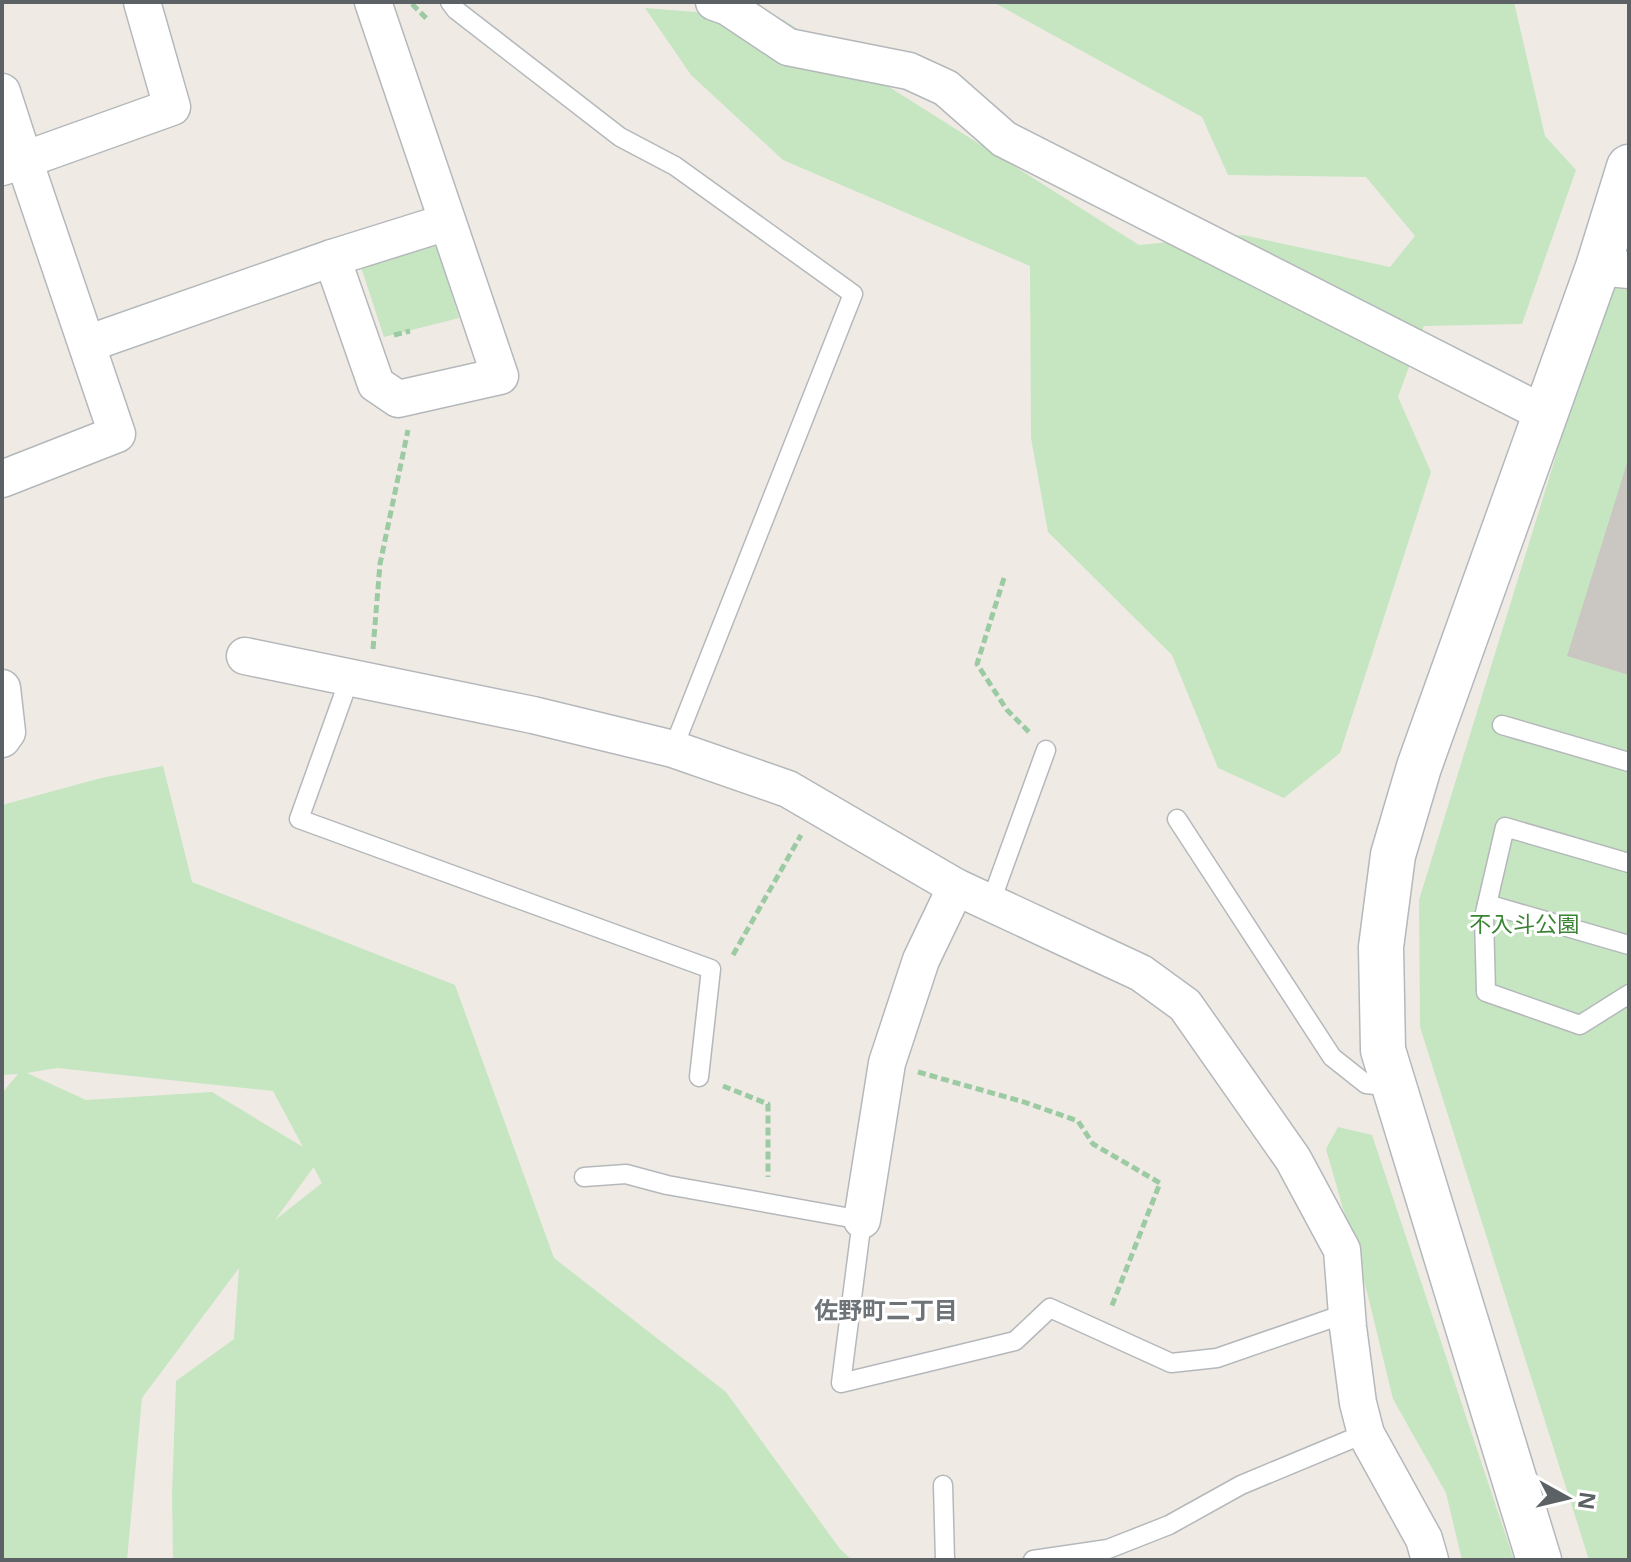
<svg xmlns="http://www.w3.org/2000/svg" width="1631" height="1562" font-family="'Open Sans','Noto Sans JP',sans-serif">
<rect width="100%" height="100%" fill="#efebe4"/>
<g fill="#c5e6c1" fill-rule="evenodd">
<path d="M993,2H1514L1545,136L1576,170L1522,324L1424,326L1398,397L1431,472L1340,753L1284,798L1218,768L1172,655L1048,532L1031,438L1030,266L783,160L691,75L645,8L782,19L1139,245L1243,235L1390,267L1415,236L1366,177L1228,175L1202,117Z"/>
<path d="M435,238L459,318L384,337L359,261Z"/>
<path d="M1608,287L1629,290V1560H1589L1420,1027L1419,900Z"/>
<path d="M163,766L192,882L455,985L554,1258L726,1392L840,1549L852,1560H173L172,1494L176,1381L234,1339L239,1268L142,1398L127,1560H2V1093L18,1074L2,1075V805L101,778ZM57,1068L273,1091L303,1147L212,1092L86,1100L27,1073ZM314,1168L322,1183L275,1220L313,1168Z"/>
<path d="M1338,1127L1372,1135L1514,1560H1462L1446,1493L1393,1399L1368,1296L1326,1149Z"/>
</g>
<path fill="#cac6c1" d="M1628,460H1629V675L1567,656Z"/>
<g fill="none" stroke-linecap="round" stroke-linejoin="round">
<defs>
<g id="lane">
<path d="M450,2L456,10L620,137L675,166L853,294L673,749"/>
<path d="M350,677L299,819L711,969L699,1077"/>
<path d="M1502,725L1629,762"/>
<path d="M1177,819L1332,1057L1366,1084L1394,1087"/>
<path d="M1629,863L1505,827L1484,917L1486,992L1580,1025L1629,994"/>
<path d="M990,904L1046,750"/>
<path d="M1487,904L1629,945"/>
<path d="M584,1177L626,1174L667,1185L862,1220L841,1383L1015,1341L1050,1308L1171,1363L1217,1358L1347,1313"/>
<path d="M943,1485L945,1560"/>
<path d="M1033,1560L1108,1549L1169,1525L1241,1485L1366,1433"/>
</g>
<g id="street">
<path d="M714,2L728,7L788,47L909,71L946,88L1004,139L1545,414"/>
<path d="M2,92L24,160L172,107L142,2"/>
<path d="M2,167L24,160L117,434L2,479"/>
<path d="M332,258L376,384L398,399L500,376L373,2"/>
<path d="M1598,267L1629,270"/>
<path d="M87,344L332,258L447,222"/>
<path d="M245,656L533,715L673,749L788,789L956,887L1141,973L1185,1005L1293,1159L1342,1250L1348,1327L1358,1403L1366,1434L1424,1539L1430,1560"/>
<path d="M2,688L7,732L2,739"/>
<path d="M862,1220L887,1063L921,960L956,887"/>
</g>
<path id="secondary" d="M1539,1560L1383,1050L1381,947L1393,855L1419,767L1598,267L1629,167"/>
</defs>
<use href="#lane" stroke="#b5b8bb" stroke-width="21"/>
<use href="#street" stroke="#b5b8bb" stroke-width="39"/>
<use href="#secondary" stroke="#b3b8bc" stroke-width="47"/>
<g stroke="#9bcaa3" stroke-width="5" stroke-dasharray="8 4" stroke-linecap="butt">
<path d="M412,4L428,20"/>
<path d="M394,335L410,331"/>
<path d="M1004,578L977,664L1007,710L1031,734"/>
<path d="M373,649L380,564L408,430"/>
<path d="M733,955L801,835"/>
<path d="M918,1072L1024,1102L1078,1121L1093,1144L1160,1183L1111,1308"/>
<path d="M723,1086L768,1104V1177"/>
</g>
<use href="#lane" stroke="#fff" stroke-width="18"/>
<use href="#street" stroke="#fff" stroke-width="36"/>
<use href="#secondary" stroke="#fff" stroke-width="44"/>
</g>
<g text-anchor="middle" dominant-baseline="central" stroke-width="6" stroke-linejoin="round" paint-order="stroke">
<g font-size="22" fill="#3b8434" stroke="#fff">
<text x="1524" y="923">不入斗公園</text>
</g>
<g font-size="24" font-weight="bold" fill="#6d7377" stroke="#fff">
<text x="886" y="1309">佐野町二丁目</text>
</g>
</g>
<rect width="1631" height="1562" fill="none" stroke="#5c6165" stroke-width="8"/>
<g transform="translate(1567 1498) rotate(98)" stroke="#ffffff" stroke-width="6" paint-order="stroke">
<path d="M0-6L14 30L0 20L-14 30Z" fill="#5c6165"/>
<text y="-12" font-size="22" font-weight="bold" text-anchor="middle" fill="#5c6165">N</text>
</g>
</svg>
